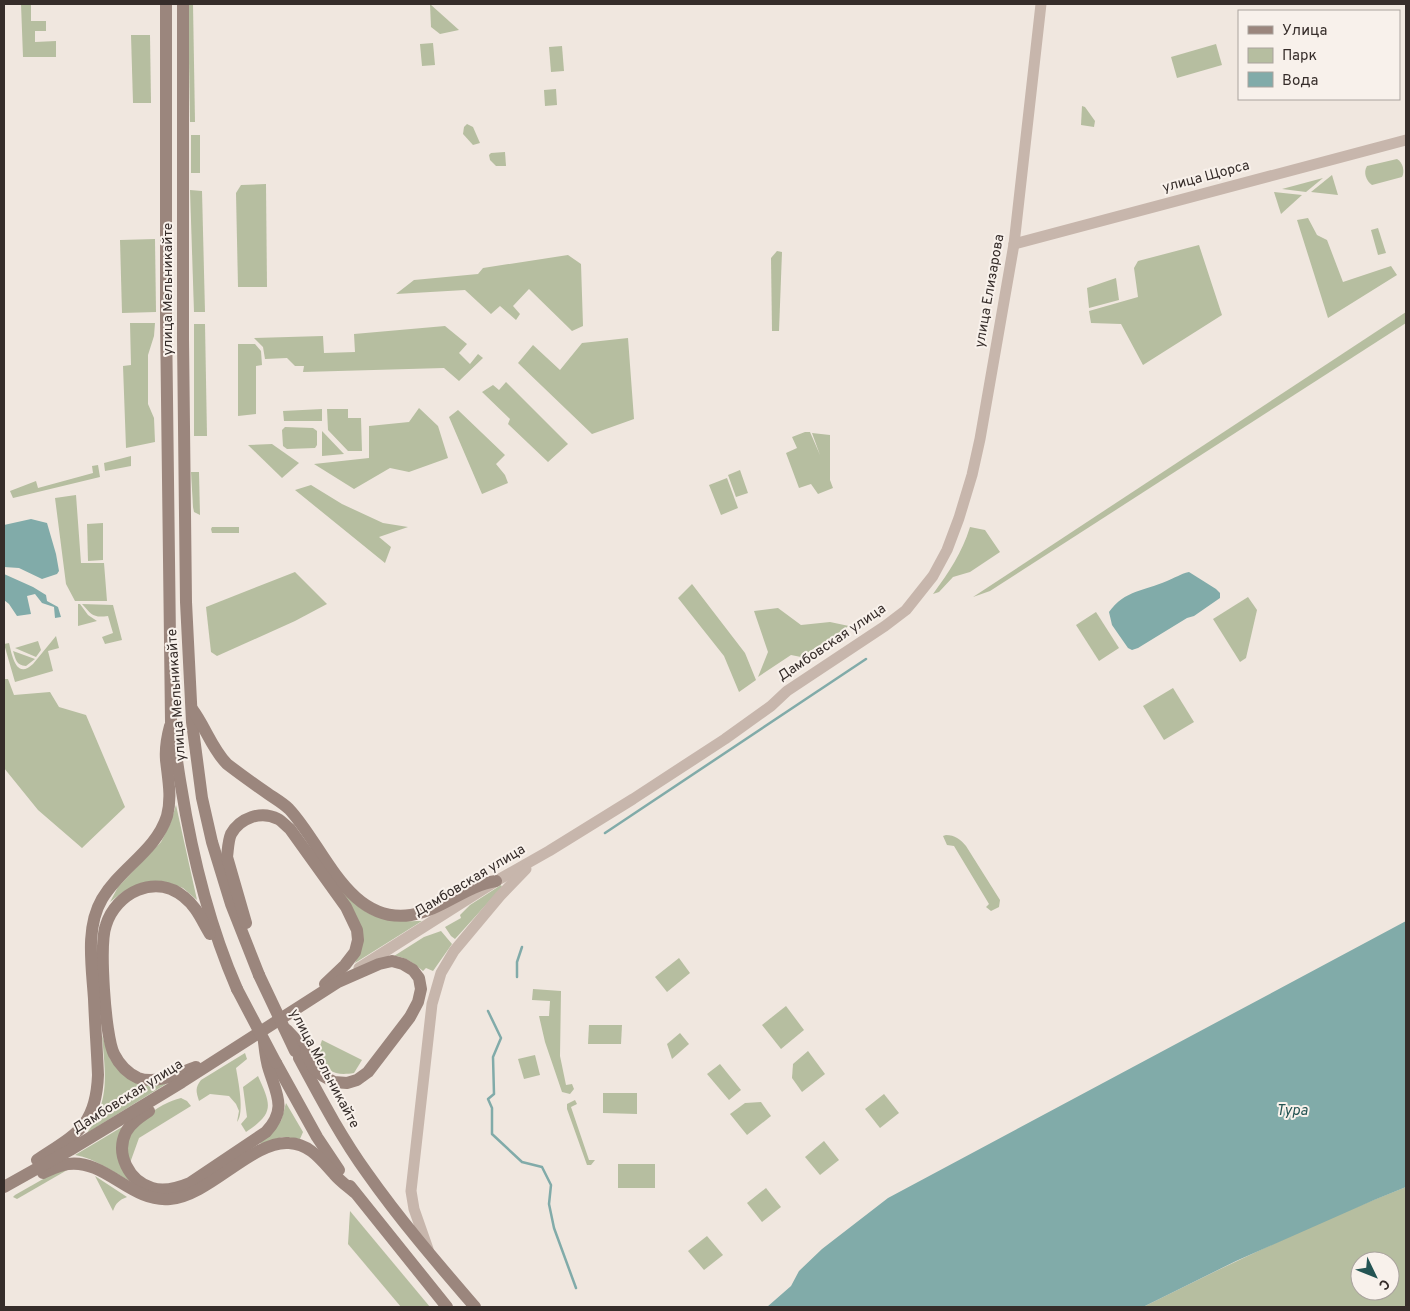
<svg xmlns="http://www.w3.org/2000/svg" width="1410" height="1311" font-family="Overpass,sans-serif">
<rect width="100%" height="100%" fill="#f0e7df"/>
<g fill="#b6bea0" fill-rule="evenodd">
<path d="M21,4H31V21H46V31H35V42L56,41V57H23Z"/>
<path d="M188,4H193L195,122H190Z"/>
<path d="M430,4L459,30L440,34L431,27Z"/>
<path d="M131,35H150L151,103H133Z"/>
<path d="M433,43L435,65L422,66L420,44Z"/>
<path d="M1216,44L1222,65L1177,78L1171,57Z"/>
<path d="M562,46L564,71L551,72L549,47Z"/>
<path d="M556,89L557,105L545,106L544,90Z"/>
<path d="M1082,106L1085,107L1095,121L1094,127L1081,125Z"/>
<path d="M467,124L473,127L480,143L473,145L463,134L464,127Z"/>
<rect x="191" y="135" width="9" height="38"/>
<path d="M505,152L506,166H496L490,160L489,155L491,153Z"/>
<path d="M1397,159C1403,162 1405,172 1402,177L1372,185C1366,181 1363,172 1367,166Z"/>
<path d="M1332,175L1338,195L1311,192Z"/>
<path d="M1323,178L1306,192L1282,189Z"/>
<path d="M266,184L267,287H238L236,193L241,185Z"/>
<path d="M190,190L202,191L205,312H194Z"/>
<path d="M1274,192L1302,195L1281,214Z"/>
<path d="M1308,218L1317,235L1327,240L1343,282L1391,266L1397,275L1328,318L1297,220Z"/>
<path d="M1378,228L1386,253L1378,255L1371,230Z"/>
<path d="M155,239L156,312L122,313L120,240Z"/>
<path d="M1199,245L1222,315L1143,365L1121,324L1091,323L1089,311L1138,297L1134,268L1138,261Z"/>
<path d="M777,251L782,252L779,331H772L771,258Z"/>
<path d="M568,255L581,264L583,326L572,331L529,289L513,306L520,314L516,320L500,306L491,314L465,290L396,294L414,280L478,274L483,268Z"/>
<path d="M1116,278L1119,300L1089,308L1087,288Z"/>
<path d="M1406,312V323L990,591L973,597Z"/>
<path d="M130,323H155L154,336L148,355V404L154,418L155,442L126,448L123,366L131,365Z"/>
<path d="M194,324H205L207,436H194Z"/>
<path d="M445,326L467,344L459,353L470,364L478,354L483,358L459,381L444,368L303,372L304,366H295L287,358L265,359L263,347L254,338L323,336L324,353L355,352L354,334Z"/>
<path d="M628,338L634,419L592,434L518,363L533,345L560,370L582,343Z"/>
<path d="M238,344H255L261,351L262,365L256,366V414L238,416Z"/>
<path d="M506,382L568,444L548,462L508,424L510,419L482,392L493,385L499,390Z"/>
<path d="M419,408L438,426L448,458L409,472L390,468L354,489L314,464L369,458V426L409,422Z"/>
<path d="M322,409V421H284L283,411Z"/>
<path d="M327,409H348V418H361L362,451H348L328,430Z"/>
<path d="M458,410L505,455L496,464L505,475L508,483L482,494L449,417Z"/>
<path d="M285,427L313,428L317,431V445L315,448L287,449L283,446L282,430Z"/>
<path d="M322,431L344,454L322,456Z"/>
<path d="M805,432H810L820,455L812,433L830,435V480L833,488L818,494L811,484L799,488L786,453L797,448L792,437Z"/>
<path d="M272,444L299,463L282,478L248,445Z"/>
<path d="M131,456V466L105,471L104,463Z"/>
<path d="M98,465L100,477L13,498L10,491L36,481L38,488L93,473L92,466Z"/>
<path d="M740,470L748,493L736,497L728,475Z"/>
<path d="M191,472H199L200,515L194,512L193,507Z"/>
<path d="M727,478L738,508L721,515L709,485Z"/>
<path d="M311,485L342,504L383,523L408,527L379,537L391,547L385,563L295,490Z"/>
<path d="M76,495L81,563H104L107,601H75L66,584L55,498Z"/>
<path d="M103,523V560L88,561L87,524Z"/>
<path d="M212,527H239V533H212L211,529Z"/>
<path d="M970,527L985,530L1000,552L970,572L953,577L939,592L933,594C949,572 962,553 970,527Z"/>
<path d="M295,572L327,604L295,621L217,656L211,652L206,607Z"/>
<path d="M692,584L745,653L756,680L739,692L724,656L678,598Z"/>
<path d="M1248,597L1257,610L1246,658L1240,662L1213,619Z"/>
<path d="M78,604H80L88,615L97,621L78,626Z"/>
<path d="M82,604L113,605L122,640L105,644L102,637L113,633L108,616C93,618 92,615 82,604Z"/>
<path d="M778,608L801,625L830,622L849,626L801,657L791,655L758,677L768,652L754,611Z"/>
<path d="M1096,612L1119,648L1099,661L1076,625Z"/>
<path d="M56,636L59,648L48,651L53,671L15,682L4,644L9,643C12,655 16,680 33,664Z"/>
<path d="M38,641L41,650L36,657L15,648Z"/>
<path d="M13,651L35,659L26,666C16,665 16,660 13,651Z"/>
<path d="M4,679H8L14,695L50,692L59,707L86,715L125,807L82,848L38,810L4,768Z"/>
<path d="M1173,688L1194,722L1164,740L1143,706Z"/>
<path d="M176,805L197,900L183,888L169,883L124,891L110,902L118,887L161,842L170,824Z"/>
<path d="M946,835C955,835 960,839 966,846L1000,900L999,907L991,911L986,907L989,904L954,846L947,845L943,836Z"/>
<path d="M501,885L502,887L455,939L451,936L445,927L461,918L460,915L470,905Z"/>
<path d="M339,887C365,918 381,922 422,921L355,963L361,949Z"/>
<path d="M441,931L452,944L433,971L426,968L423,971C413,963 407,957 394,956L424,937Z"/>
<path d="M679,958L690,973L667,992L655,977Z"/>
<path d="M533,989L561,991L560,1056L566,1085L572,1084L574,1089L570,1094L562,1092L545,1042L539,1016H549L550,1001L532,1000Z"/>
<path d="M786,1006L804,1030L781,1049L762,1025Z"/>
<path d="M589,1025H622L621,1044H588Z"/>
<path d="M680,1033L689,1044L672,1059L667,1044Z"/>
<path d="M102,1035L110,1059L123,1074L166,1084L87,1133C111,1099 105,1074 102,1035Z"/>
<path d="M322,1040L362,1060L354,1073C335,1076 329,1072 316,1058Z"/>
<path d="M808,1051L825,1074L802,1092L792,1078L793,1064Z"/>
<path d="M245,1053L247,1059L236,1068C238,1080 245,1113 237,1122L239,1111L236,1104L229,1096L210,1094L199,1101C196,1091 195,1088 201,1080Z"/>
<path d="M535,1055L540,1075L524,1079L518,1059Z"/>
<path d="M720,1064L741,1090L729,1100L707,1074Z"/>
<path d="M258,1076C271,1105 275,1113 246,1132L241,1124L247,1117L243,1087Z"/>
<path d="M603,1093H637V1114L603,1113Z"/>
<path d="M884,1094L899,1113L880,1128L865,1109Z"/>
<path d="M181,1098L187,1101L191,1106L139,1138L130,1163C129,1160 127,1156 127,1152C125,1127 159,1103 181,1098Z"/>
<path d="M575,1100L577,1104L571,1107L589,1160H595L591,1165H587L567,1109V1104Z"/>
<path d="M761,1102L771,1116L747,1135L730,1114L745,1103Z"/>
<path d="M286,1103L303,1132L300,1139L282,1137L261,1144L260,1143L281,1121Z"/>
<path d="M122,1127C114,1150 115,1162 131,1182C112,1171 96,1159 75,1155Z"/>
<path d="M824,1141L839,1160L820,1175L805,1157Z"/>
<rect x="618" y="1164" width="37" height="24"/>
<path d="M69,1169L17,1199L13,1197L15,1195L59,1170Z"/>
<path d="M95,1176L127,1197C119,1200 116,1203 113,1211Z"/>
<path d="M1406,1187V1307H1143C1229,1264 1316,1222 1406,1187ZM1360,1261H1390V1291H1360Z"/>
<path d="M766,1188L781,1207L762,1222L747,1203Z"/>
<path d="M350,1211L430,1307H401L348,1244Z"/>
<path d="M707,1236L723,1255L704,1270L688,1251Z"/>
</g>
<g fill="#81aba9">
<path d="M31,519L47,523L56,554L59,571L57,574L42,579L19,568L4,567V525Z"/>
<path d="M1189,572L1216,589L1220,593V598L1194,616L1187,618L1138,648L1132,650L1128,648L1112,625L1109,612C1125,590 1144,591 1167,581C1175,578 1180,574 1189,572Z"/>
<path d="M4,574L33,587L46,595L47,601L58,607L61,617L55,618L54,607L42,603L35,594L27,596L31,614L17,616L9,604L4,600Z"/>
<path d="M1406,921V1187L1374,1200L1236,1261L1143,1307H767L791,1286L799,1271L822,1249L888,1198Z"/>
</g>
<g fill="none" stroke-linecap="round" stroke-linejoin="round">
<g stroke="#81aba9" stroke-width="2.5">
<path d="M605,833L866,659"/>
<path d="M517,977V962L522,947"/>
<path d="M488,1011L501,1038L493,1057L494,1094L488,1099L492,1108V1134L522,1162L542,1167L551,1185L549,1204L554,1228L576,1288"/>
</g>
<g stroke="#c7b6ac" stroke-width="11">
<path d="M1014,244L1406,140"/>
<path d="M359,968L496,881L549,851L633,799L725,739L771,706L787,691L885,626L906,610L933,576L947,550L959,518L972,475L980,439L1014,244L1041,4"/>
<path d="M428,1249L414,1209L411,1191L432,1004L441,973L454,951L500,896L526,869"/>
</g>
<g stroke="#9b867d" stroke-width="12">
<path d="M166,4V318L171,721C175,743 177,764 181,786C192,855 209,925 237,989"/>
<path d="M183,4V339L186,602L192,722L202,798L212,842L231,904L259,975"/>
<path d="M192,709C205,726 212,749 227,764C240,774 254,784 267,793C274,798 283,803 289,809C324,846 348,925 411,915C442,910 465,886 496,881"/>
<path d="M246,923L227,857C228,850 228,841 231,834C240,818 261,810 278,819C282,821 286,826 290,829L346,907L357,930L358,940L355,952L345,965L325,984"/>
<path d="M299,1058C320,1097 341,1137 367,1173C400,1220 438,1264 475,1307"/>
<path d="M276,1063L317,1137L339,1170"/>
<path d="M196,1067C179,1073 156,1085 138,1078C127,1073 119,1064 114,1054C105,1036 99,944 106,925C116,893 155,873 184,897C197,907 202,921 210,934"/>
<path d="M149,1111C140,1117 131,1123 126,1132C115,1154 129,1181 152,1188C165,1192 178,1188 190,1183L266,1132C287,1110 277,1095 269,1070C266,1061 265,1051 264,1042"/>
<path d="M37,1160C76,1134 96,1127 98,1075C97,1050 95,1024 94,999C92,967 85,928 102,899C120,868 156,851 167,816C172,797 168,779 166,760C165,748 167,737 170,726"/>
<path d="M43,1173C50,1170 59,1165 68,1164C106,1159 131,1203 170,1199C209,1196 253,1140 289,1143C310,1144 321,1160 334,1174C340,1181 347,1186 354,1192"/>
<path d="M350,1186L447,1307"/>
<path d="M4,1187L70,1150L182,1082L338,982L379,964L392,961L403,964L413,970L419,978L421,989L418,1002L410,1017L368,1072L357,1080L347,1083L334,1082L323,1076L315,1070L301,1045L287,1030"/>
</g>
<g stroke="#9b867d" stroke-width="12">
<path d="M259,975L295,1051"/>
<path d="M237,989L276,1063"/>
</g>
</g>
<g text-anchor="middle" dominant-baseline="central" stroke-width="4" stroke-linejoin="round" paint-order="stroke">
<g font-size="14" fill="#362d2a" stroke="#f8f1eb">
<text transform="translate(1206 177) rotate(-15)">улица Щорса</text>
<text transform="translate(168 289) rotate(-90)">улица Мельникайте</text>
<text transform="translate(990 291) rotate(-80)">улица Елизарова</text>
<text transform="translate(832 643) rotate(-34)">Дамбовская улица</text>
<text transform="translate(177 695) rotate(-94)">улица Мельникайте</text>
<text transform="translate(470 881) rotate(-31)">Дамбовская улица</text>
<text transform="translate(324 1069) rotate(62)">улица Мельникайте</text>
<text transform="translate(128 1097) rotate(-32)">Дамбовская улица</text>
</g>
<g font-size="15" font-style="italic" fill="#245453" stroke="#f8f1eb">
<text x="1292" y="1111">Тура</text>
</g>
</g>
<rect width="1410" height="1311" fill="none" stroke="#362d2a" stroke-width="10"/>
<rect x="1238" y="10" width="162" height="90" fill="#f8f1eb" stroke="#aaa39e"/>
<rect x="1248" y="26" width="25" height="8" fill="#9b867d" stroke="#aaa39e"/>
<text x="1282" y="35" font-size="15" fill="#362d2a">Улица</text>
<rect x="1248" y="48" width="25" height="15" fill="#b6bea0" stroke="#aaa39e"/>
<text x="1282" y="60" font-size="15" fill="#362d2a">Парк</text>
<rect x="1248" y="72" width="25" height="15" fill="#81aba9" stroke="#aaa39e"/>
<text x="1282" y="85" font-size="15" fill="#362d2a">Вода</text>
<g transform="translate(1375 1276) rotate(133)"><circle r="24" fill="#f8f1eb" stroke="#aaa39e"/>
<path d="M0-4L9 19L0 12L-9 19Z" fill="#245453"/>
<text y="-8" font-size="14" font-weight="bold" text-anchor="middle" fill="#362d2a">С</text>
</g>
</svg>
